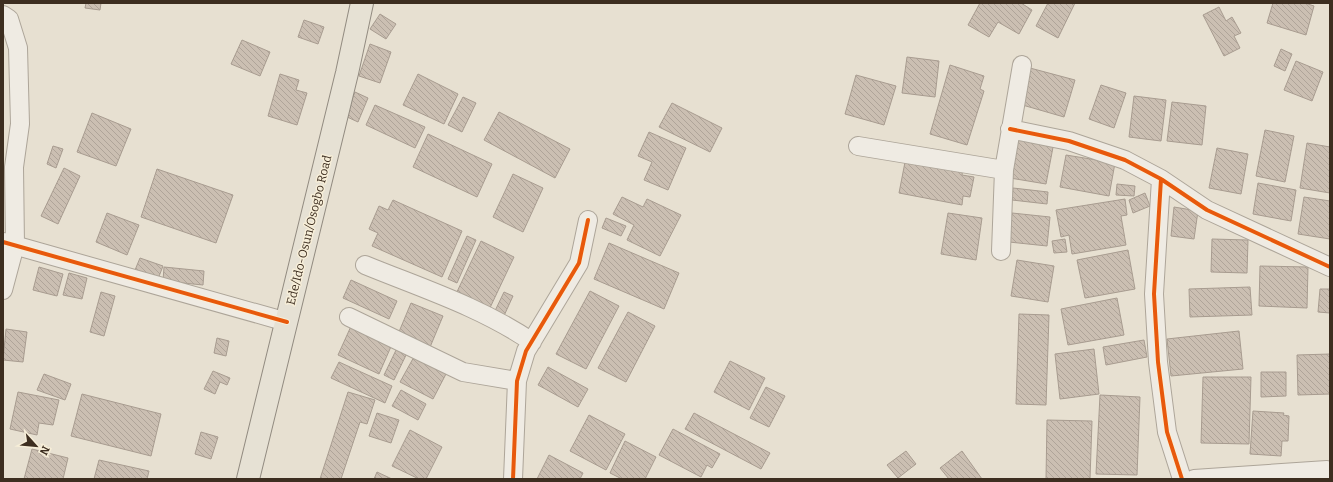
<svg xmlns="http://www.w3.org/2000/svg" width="1333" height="482" font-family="Bitter,serif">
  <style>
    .building { fill: url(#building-back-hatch); stroke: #a89c90 }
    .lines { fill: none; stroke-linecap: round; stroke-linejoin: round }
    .minor-casing { stroke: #ada599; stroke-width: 20 }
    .primary-casing { stroke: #928b80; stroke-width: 24 }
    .minor { stroke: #efebe3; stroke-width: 18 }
    .primary { stroke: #e6e1d4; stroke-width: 22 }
    .cycleway-casing { stroke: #f7eed8; stroke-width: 6 }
    .cycleway { stroke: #e8590c; stroke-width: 4 }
    .labels { text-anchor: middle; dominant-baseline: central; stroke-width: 3; stroke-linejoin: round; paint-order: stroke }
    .street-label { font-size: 12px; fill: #3d2e20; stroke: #f7eed8 }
  </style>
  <defs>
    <pattern id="building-back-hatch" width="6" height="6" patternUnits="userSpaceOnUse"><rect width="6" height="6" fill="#cbbfb2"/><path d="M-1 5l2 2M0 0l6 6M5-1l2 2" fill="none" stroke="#afa499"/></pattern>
  </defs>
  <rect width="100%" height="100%" fill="#e7e0d1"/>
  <!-- building -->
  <path class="building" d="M 86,3 L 101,3 L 100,10 L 85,8 Z
    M 980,3 L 1021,3 L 1032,10 L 1019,34 L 998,22 L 989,37 L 968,25 Z
    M 1048,3 L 1075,3 L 1058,38 L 1036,26 Z
    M 1273,3 L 1305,3 L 1314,6 L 1306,35 L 1267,23 Z
    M 1219,7 L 1226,21 L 1232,17 L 1241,33 L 1234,36 L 1240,48 L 1224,56 L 1203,15 Z
    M 380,14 L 396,24 L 386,39 L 370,29 Z
    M 304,20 L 324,27 L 318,44 L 298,37 Z
    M 242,40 L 270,52 L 260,76 L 231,64 Z
    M 370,44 L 391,52 L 380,83 L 359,76 Z
    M 1281,49 L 1292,54 L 1285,71 L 1274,66 Z
    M 907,57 L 939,61 L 935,97 L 902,93 Z
    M 1296,61 L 1323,72 L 1312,101 L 1284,90 Z
    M 950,65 L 984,76 L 980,89 L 984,91 L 967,145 L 930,134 Z
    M 1030,68 L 1075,80 L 1064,117 L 1019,104 Z
    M 280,74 L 299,80 L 296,90 L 307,93 L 297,125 L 268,116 Z
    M 418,74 L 458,94 L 444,124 L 403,105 Z
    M 856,75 L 896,86 L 884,125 L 845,114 Z
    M 1101,85 L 1126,93 L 1114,128 L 1089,119 Z
    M 355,92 L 368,98 L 358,122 L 345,116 Z
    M 1134,96 L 1166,100 L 1161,141 L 1129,137 Z
    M 463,97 L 476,103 L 462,132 L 448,125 Z
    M 1172,102 L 1206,106 L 1202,145 L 1167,141 Z
    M 672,103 L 722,128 L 710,152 L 659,127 Z
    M 375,105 L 425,127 L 415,148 L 366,125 Z
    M 499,112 L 570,149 L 555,178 L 484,140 Z
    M 92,113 L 131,129 L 116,166 L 77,152 Z
    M 1265,130 L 1294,136 L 1285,182 L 1256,176 Z
    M 649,132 L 686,148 L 668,190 L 644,180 L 652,162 L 638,156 Z
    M 428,134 L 492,164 L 477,197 L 413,167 Z
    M 1018,135 L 1054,142 L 1046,184 L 1010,178 Z
    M 1307,143 L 1330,147 L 1330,193 L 1300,188 Z
    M 53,146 L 63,149 L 56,168 L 47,164 Z
    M 1217,148 L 1248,154 L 1241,194 L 1209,188 Z
    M 1066,155 L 1115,163 L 1109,196 L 1060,187 Z
    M 906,157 L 963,167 L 962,175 L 974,177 L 970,197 L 963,196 L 962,205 L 899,193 Z
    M 64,168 L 80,176 L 58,224 L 41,216 Z
    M 157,169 L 233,195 L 216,243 L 141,217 Z
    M 513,174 L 543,188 L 523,232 L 493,217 Z
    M 1258,183 L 1296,190 L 1291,221 L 1253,214 Z
    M 1117,184 L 1135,186 L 1134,196 L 1116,195 Z
    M 1013,188 L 1048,192 L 1047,204 L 1012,200 Z
    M 1145,193 L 1150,206 L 1133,213 L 1129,200 Z
    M 622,197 L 643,207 L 647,199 L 681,215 L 660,256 L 627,240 L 634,225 L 613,214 Z
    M 1304,197 L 1330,201 L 1330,239 L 1298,234 Z
    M 1125,199 L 1127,215 L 1121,216 L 1126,245 L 1072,254 L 1069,235 L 1061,237 L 1056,210 Z
    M 393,200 L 462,231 L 442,277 L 372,246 L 378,233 L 369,229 L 379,206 L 388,210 Z
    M 1174,207 L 1198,211 L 1194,239 L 1171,236 Z
    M 107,213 L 139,225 L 127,255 L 96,242 Z
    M 948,213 L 982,218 L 976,260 L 941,254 Z
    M 1012,213 L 1050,217 L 1047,246 L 1009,242 Z
    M 606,218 L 626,226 L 621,236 L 602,228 Z
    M 467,236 L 476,240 L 457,283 L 448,279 Z
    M 1065,239 L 1067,252 L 1054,253 L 1052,241 Z
    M 1212,239 L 1248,240 L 1247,273 L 1211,272 Z
    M 481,241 L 514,257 L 488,312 L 455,296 Z
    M 609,243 L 679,273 L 664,309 L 594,279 Z
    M 1128,250 L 1135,289 L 1085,298 L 1077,260 Z
    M 140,258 L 163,266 L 158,279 L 135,270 Z
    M 1017,260 L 1054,266 L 1048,302 L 1011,296 Z
    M 1260,266 L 1308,267 L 1307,308 L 1259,306 Z
    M 39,267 L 63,274 L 57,296 L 33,290 Z
    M 164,267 L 204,271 L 203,285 L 163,281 Z
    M 69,273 L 87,278 L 82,299 L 63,295 Z
    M 351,280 L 397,301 L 389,319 L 343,298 Z
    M 1250,287 L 1252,315 L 1190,317 L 1189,289 Z
    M 1320,289 L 1330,289 L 1330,313 L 1318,312 Z
    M 590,291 L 619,306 L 586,369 L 556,354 Z
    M 101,292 L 115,296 L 104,336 L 90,332 Z
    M 504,292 L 513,296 L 503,318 L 494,313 Z
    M 1117,298 L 1124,335 L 1068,345 L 1061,309 Z
    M 411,303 L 443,316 L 428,352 L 396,339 Z
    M 628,312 L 655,326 L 626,382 L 598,368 Z
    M 1019,314 L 1049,315 L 1046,405 L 1016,404 Z
    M 352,324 L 393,342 L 379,374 L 338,355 Z
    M 6,329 L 27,332 L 23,362 L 3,360 Z
    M 1239,331 L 1243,369 L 1171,376 L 1167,339 Z
    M 217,338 L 229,341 L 226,356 L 214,353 Z
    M 1144,340 L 1147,357 L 1106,365 L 1103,347 Z
    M 398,346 L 408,351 L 394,380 L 384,375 Z
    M 1094,349 L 1099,394 L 1060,399 L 1055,354 Z
    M 1330,354 L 1330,394 L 1298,395 L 1297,355 Z
    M 415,355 L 447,372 L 433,399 L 400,382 Z
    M 730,361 L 765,378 L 749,410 L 714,392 Z
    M 339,362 L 392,386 L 385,403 L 331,378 Z
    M 548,367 L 588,389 L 578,407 L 538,385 Z
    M 213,371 L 230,378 L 227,385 L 220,382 L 215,394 L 204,389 Z
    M 1261,372 L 1286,372 L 1286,396 L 1261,397 Z
    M 44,374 L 71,384 L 65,400 L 37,390 Z
    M 1203,377 L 1251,377 L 1249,444 L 1201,443 Z
    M 766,387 L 785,396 L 769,427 L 750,418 Z
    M 401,390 L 426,404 L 418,420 L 392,406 Z
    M 18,392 L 59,400 L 53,425 L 39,423 L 37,435 L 10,429 Z
    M 348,392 L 375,400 L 367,424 L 360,422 L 341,479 L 320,479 Z
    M 82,394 L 161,414 L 151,456 L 71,436 Z
    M 1100,395 L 1140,397 L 1137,475 L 1096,474 Z
    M 1253,411 L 1284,413 L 1283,415 L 1289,416 L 1288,441 L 1282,441 L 1281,456 L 1250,454 Z
    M 377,413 L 399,420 L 391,443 L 369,436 Z
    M 694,413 L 770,453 L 761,469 L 685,429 Z
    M 589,415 L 625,434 L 606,470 L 570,451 Z
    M 1047,420 L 1092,421 L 1090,479 L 1046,479 Z
    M 673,429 L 720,454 L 712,468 L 707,465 L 701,477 L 659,455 Z
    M 410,430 L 442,447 L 426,479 L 419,479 L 392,466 Z
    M 201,432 L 218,437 L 211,459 L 195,454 Z
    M 625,441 L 656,457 L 645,479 L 622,479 L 610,473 Z
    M 32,449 L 68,458 L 63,479 L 24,479 Z
    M 906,451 L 916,464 L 898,478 L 887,465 Z
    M 962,451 L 982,479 L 949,479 L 940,468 Z
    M 549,455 L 583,473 L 580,479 L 537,479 Z
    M 99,460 L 149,471 L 147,479 L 94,479 Z
    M 377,472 L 392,479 L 374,479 Z"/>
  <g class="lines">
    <!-- minor casing -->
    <g class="minor-casing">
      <path id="minor" d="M 3,15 L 9,19 L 18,48 L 20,124 L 14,167 L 15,245 L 3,290
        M 1010,129 L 1069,141 L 1125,160 L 1161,179 L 1207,210 L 1330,267
        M 858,146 L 1004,170
        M 1161,179 L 1154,294 L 1158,362 L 1167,432 L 1182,479
        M 3,242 L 287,322
        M 1001,251 L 1004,170 L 1022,65
        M 365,265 C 421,288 481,307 532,342
        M 349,317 L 463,372 L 517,381
        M 513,479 L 517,381 L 526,351 L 579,263 L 588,220
        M 1194,479 L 1327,470 L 1330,472"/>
    </g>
    <!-- primary casing -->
    <g class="primary-casing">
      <path id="primary" d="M 248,479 L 347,73 L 362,3"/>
    </g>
    <!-- minor -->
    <use href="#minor" class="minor"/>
    <!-- primary -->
    <use href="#primary" class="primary"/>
    <!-- cycleway casing -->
    <g class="cycleway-casing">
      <path id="cycleway" d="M 1010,129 L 1069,141 L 1125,160 L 1161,179 L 1207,210 L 1330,267
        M 1161,179 L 1154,294 L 1158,362 L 1167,432 L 1182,479
        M 3,242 L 287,322
        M 513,479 L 517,381 L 526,351 L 579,263 L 588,220"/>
    </g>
    <!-- cycleway -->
    <use href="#cycleway" class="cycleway"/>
  </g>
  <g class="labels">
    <!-- street labels -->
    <g class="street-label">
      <text transform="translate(309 230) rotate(-76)">Ede/Ido-Osun/Osogbo Road</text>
    </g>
  </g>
  <!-- border -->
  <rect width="1333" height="482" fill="none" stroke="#3d2e20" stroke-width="8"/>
  <!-- north arrow -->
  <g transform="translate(36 446) rotate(117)" stroke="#f7eed8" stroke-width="3" paint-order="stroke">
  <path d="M0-3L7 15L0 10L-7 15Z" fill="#3d2e20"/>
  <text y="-6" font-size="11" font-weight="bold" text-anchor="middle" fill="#3d2e20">N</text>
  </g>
</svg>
